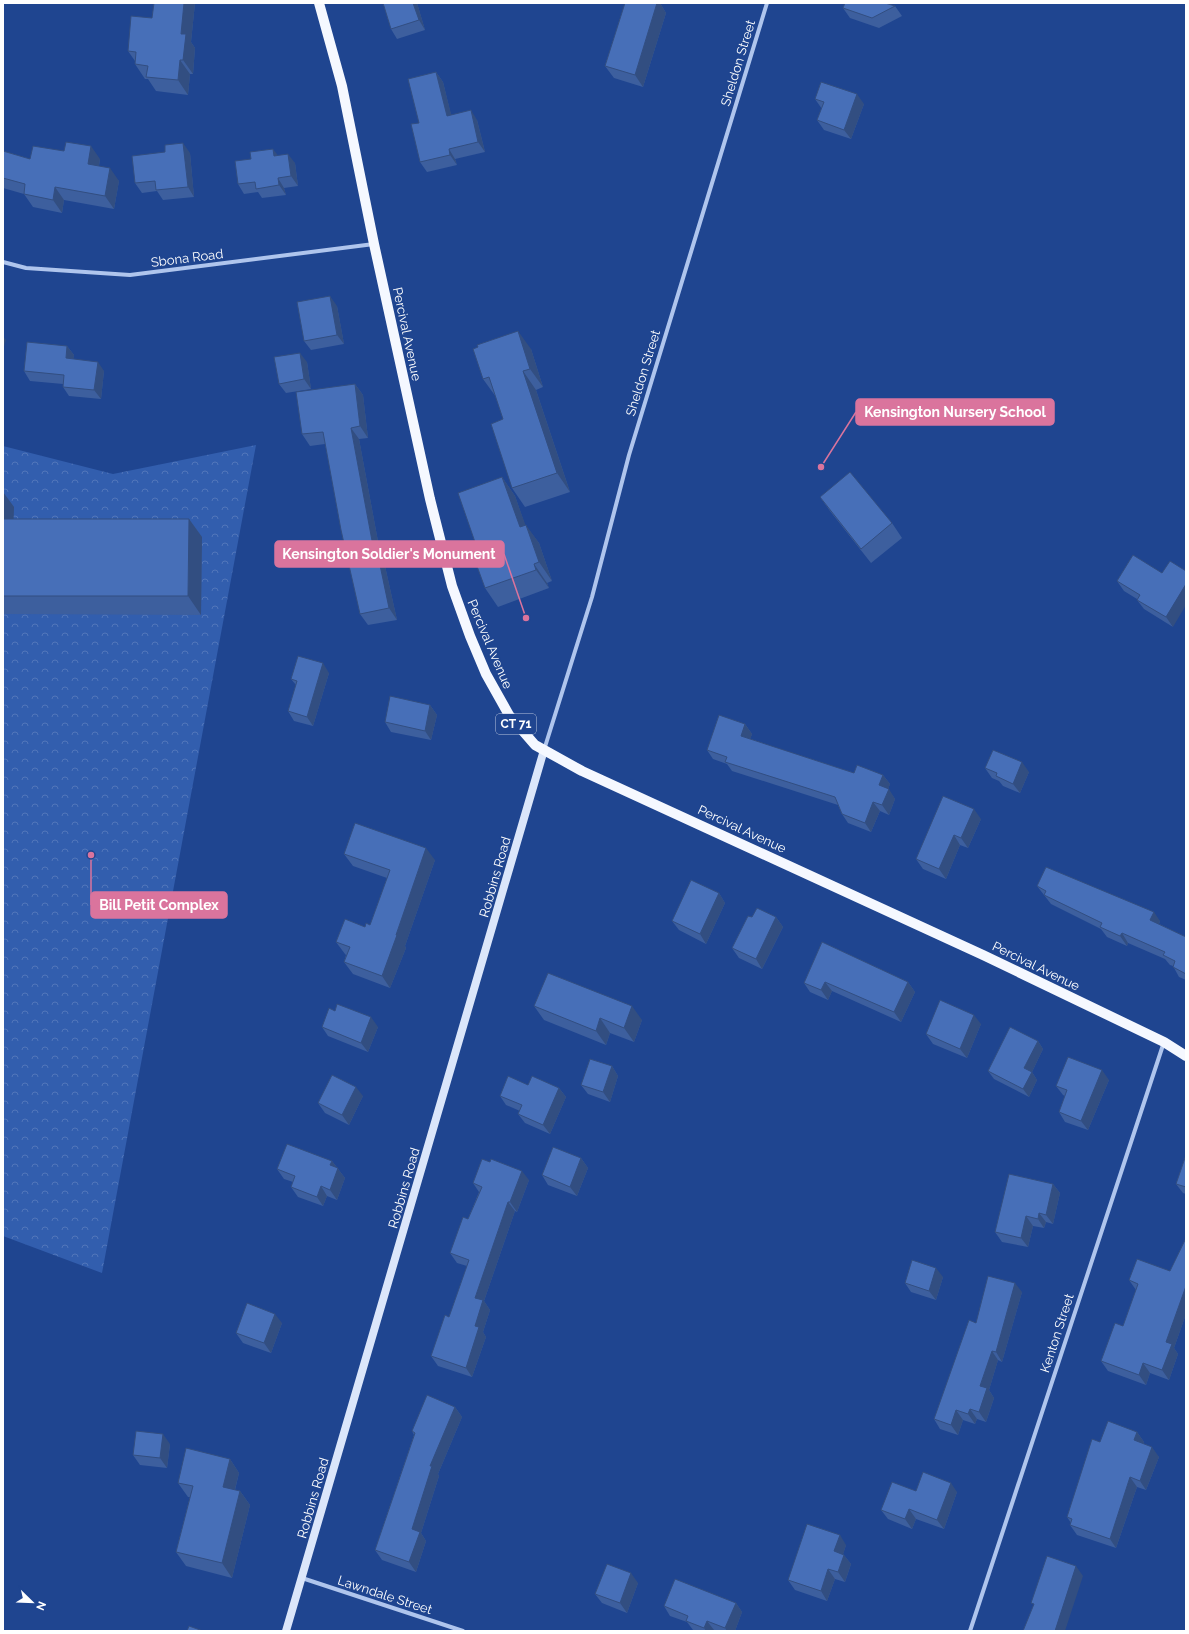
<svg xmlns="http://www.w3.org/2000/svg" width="1189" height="1634" font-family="Raleway,sans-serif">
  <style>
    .park { fill: url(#park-crowns) }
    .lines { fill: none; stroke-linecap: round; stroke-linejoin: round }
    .street { stroke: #afc5ed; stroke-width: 4 }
    .secondary { stroke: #dbe6fa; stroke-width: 8 }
    .primary { stroke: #f5f8ff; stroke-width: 10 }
    .wall { fill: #3d5f9e }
    .shaded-wall { fill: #324e81 }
    .building { fill: #476fb8; stroke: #324e81 }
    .labels { text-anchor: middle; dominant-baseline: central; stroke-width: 3; stroke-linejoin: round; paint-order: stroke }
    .shield { fill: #1f4590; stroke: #bcc7de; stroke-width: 1 }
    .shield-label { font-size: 12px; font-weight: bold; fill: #fff }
    .street-label { font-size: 13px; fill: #fff; stroke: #1f4590 }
    .leader { fill: none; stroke: #da749d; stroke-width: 1.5 }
    .callout-dot { fill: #da749d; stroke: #1f4590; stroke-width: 1.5 }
    .callout { fill: #da749d; stroke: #da749d; stroke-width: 1.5 }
    .callout-label { font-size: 14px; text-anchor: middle; font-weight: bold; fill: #fff }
  </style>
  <defs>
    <pattern id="park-crowns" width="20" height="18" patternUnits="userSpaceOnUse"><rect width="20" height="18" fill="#325eae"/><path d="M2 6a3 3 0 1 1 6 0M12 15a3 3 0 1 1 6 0" fill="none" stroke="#5176ba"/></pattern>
  </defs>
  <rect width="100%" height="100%" fill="#1f4590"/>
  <!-- park -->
  <path class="park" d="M 256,445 L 102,1273 L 3,1236 L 3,446 L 113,474 Z"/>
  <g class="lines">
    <!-- street -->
    <path class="street" d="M 3,262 L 26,268 L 130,275 L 374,244
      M 544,750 L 592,597 L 629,455 L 767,3
      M 302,1578 L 463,1631
      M 970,1631 L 1164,1042"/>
    <!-- secondary -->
    <path class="secondary" d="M 286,1631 L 544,750"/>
    <!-- primary -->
    <path class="primary" d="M 319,3 L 342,86 L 374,244 L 430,499 L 452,586 L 470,636 L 486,674 L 509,715 L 535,745 L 582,771 L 983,955 L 1164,1042 L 1186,1056"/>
  </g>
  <!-- wall -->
  <path class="wall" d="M 154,3 L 195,3 L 191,42 L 195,48 L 193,74 L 190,74 L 188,95 L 156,91 L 148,79 L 145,79 L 135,64 L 135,61 L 128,51 L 152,18 Z
    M 417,3 L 425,30 L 397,39 L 391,29 Z
    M 625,3 L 660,3 L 666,13 L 643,87 L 614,78 L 605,66 Z
    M 845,3 L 888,3 L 887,4 L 895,6 L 902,16 L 879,28 L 850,18 L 843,8 Z
    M 436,72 L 443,82 L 451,115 L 477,120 L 485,152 L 455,159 L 457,165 L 427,172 L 420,162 L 419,123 Z
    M 815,99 L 864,104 L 851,139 L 824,130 L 817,120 L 822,109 Z
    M 3,151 L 30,159 L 100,159 L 99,166 L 119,181 L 114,209 L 64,200 L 62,213 L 33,207 L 24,194 L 3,188 Z
    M 190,153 L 194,197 L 163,200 L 157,191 L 142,193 L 135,183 Z
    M 278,155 L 295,163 L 298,186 L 284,188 L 286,195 L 262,198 L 258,192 L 244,194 L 238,184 Z
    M 337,306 L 344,344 L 311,350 L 304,341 Z
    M 67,346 L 74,355 L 73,359 L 104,371 L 101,399 L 69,396 L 63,387 L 63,384 L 30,381 L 24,371 Z
    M 531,349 L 543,387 L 536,390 L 570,492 L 525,507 L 512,488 L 503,419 L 496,397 L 483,379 Z
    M 307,362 L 311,389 L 286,393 L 279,384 Z
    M 355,384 L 363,395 L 368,438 L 359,439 L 380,552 L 383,557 L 397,620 L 368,625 L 360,614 L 325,444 L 310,446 L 302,434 Z
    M 502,477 L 515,496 L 525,525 L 539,543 L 552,581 L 547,583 L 549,588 L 498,607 L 485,588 L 476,545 Z
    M 3,492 L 14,507 L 13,519 L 189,519 L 202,537 L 201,615 L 3,614 Z
    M 820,497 L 892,523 L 902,538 L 871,563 L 830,511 Z
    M 1133,555 L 1173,627 L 1144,609 L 1137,600 L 1137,599 L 1124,591 L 1117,581 Z
    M 329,673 L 313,726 L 294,721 L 288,711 L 296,685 L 291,679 Z
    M 430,705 L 437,715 L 431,740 L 391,732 L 385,722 Z
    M 745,724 L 752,734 L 750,739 L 854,773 L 883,775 L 890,784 L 888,789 L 895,799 L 889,815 L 880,811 L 871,832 L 848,823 L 842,814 L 838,805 L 732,771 L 727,764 L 713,759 L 707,750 Z
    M 985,768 L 1029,772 L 1020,793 L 1003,786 L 999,781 L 992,778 Z
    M 981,819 L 968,848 L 960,845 L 946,879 L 923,869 L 916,859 Z
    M 344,854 L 435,860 L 405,946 L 406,948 L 390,988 L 353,974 L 344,962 L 346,955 L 345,954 L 336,942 L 365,927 L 370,925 L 387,878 L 353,866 Z
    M 1037,886 L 1160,921 L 1159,924 L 1186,937 L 1186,980 L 1179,977 L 1173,966 L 1170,965 L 1165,959 L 1128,943 L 1127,946 L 1107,937 L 1101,929 L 1051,904 Z
    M 719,893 L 725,903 L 706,944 L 679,930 L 672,921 Z
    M 752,917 L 776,917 L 783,927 L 762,969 L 739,958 L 732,948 Z
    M 822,942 L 908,982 L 915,992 L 901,1022 L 832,991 L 828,1000 L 810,992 L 804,983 Z
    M 534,1006 L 642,1020 L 634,1042 L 610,1033 L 606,1045 L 544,1020 Z
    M 981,1024 L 967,1058 L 933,1044 L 926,1034 Z
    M 322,1027 L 378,1027 L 368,1052 L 328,1036 Z
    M 1038,1041 L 1043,1049 L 1032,1072 L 1037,1080 L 1029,1097 L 994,1079 L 988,1071 Z
    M 612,1066 L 618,1076 L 610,1102 L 588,1094 L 581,1085 Z
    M 1109,1080 L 1088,1130 L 1065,1122 L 1059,1112 L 1065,1096 L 1063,1095 L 1056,1086 Z
    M 528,1085 L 559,1088 L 566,1097 L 550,1134 L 525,1123 L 518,1114 L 520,1111 L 506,1105 L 500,1096 Z
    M 363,1096 L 349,1125 L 325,1113 L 318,1103 Z
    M 1186,1155 L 1186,1194 L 1183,1193 L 1176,1184 Z
    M 581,1158 L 588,1168 L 577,1196 L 548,1185 L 542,1175 Z
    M 332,1161 L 345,1178 L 337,1200 L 327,1196 L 323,1206 L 298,1197 L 291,1187 L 293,1182 L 284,1179 L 277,1169 Z
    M 529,1180 L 517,1212 L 515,1211 L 484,1301 L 490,1310 L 483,1332 L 486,1337 L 472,1377 L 438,1366 L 431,1356 L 449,1317 L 467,1266 L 457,1263 L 450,1253 L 468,1219 L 479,1192 L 473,1183 Z
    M 1053,1184 L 1060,1193 L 1053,1224 L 1046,1222 L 1044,1228 L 1033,1226 L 1028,1247 L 1002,1242 L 995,1232 Z
    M 1186,1238 L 1186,1314 L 1174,1348 L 1178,1354 L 1169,1380 L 1150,1373 L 1146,1385 L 1108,1371 L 1101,1361 L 1123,1326 L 1136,1290 L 1129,1280 L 1170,1271 Z
    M 943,1277 L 936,1300 L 911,1292 L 905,1283 Z
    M 1022,1292 L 1002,1362 L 998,1360 L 989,1390 L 994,1398 L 986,1422 L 977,1419 L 975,1424 L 963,1420 L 958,1435 L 940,1429 L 934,1419 L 976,1323 Z
    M 282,1323 L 271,1353 L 243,1343 L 236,1333 Z
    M 455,1407 L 462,1417 L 438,1474 L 439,1476 L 421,1533 L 426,1541 L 416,1572 L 382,1560 L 375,1550 L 414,1435 L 412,1431 Z
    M 1137,1432 L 1144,1442 L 1143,1444 L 1159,1457 L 1146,1490 L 1137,1487 L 1116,1548 L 1077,1535 L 1070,1525 L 1071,1523 L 1067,1517 L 1100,1442 Z
    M 170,1444 L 167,1468 L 140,1465 L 133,1455 Z
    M 230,1459 L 239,1473 L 235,1490 L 240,1491 L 250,1505 L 232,1578 L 186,1566 L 176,1552 L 190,1497 L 188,1497 L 178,1483 Z
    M 916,1491 L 957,1492 L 944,1529 L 916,1519 L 912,1529 L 888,1519 L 881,1510 Z
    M 846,1545 L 843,1554 L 851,1564 L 845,1582 L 835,1579 L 827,1601 L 795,1590 L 788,1580 Z
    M 638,1583 L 627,1613 L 602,1603 L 595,1594 Z
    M 736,1603 L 742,1612 L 735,1631 L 714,1630 L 714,1631 L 694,1631 L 693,1630 L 687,1622 L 670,1616 L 664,1606 Z"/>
  <!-- shaded-wall -->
  <path class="shaded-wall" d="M 184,3 L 195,3 L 191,42 L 195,48 L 193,74 L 183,60 L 181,34 Z
    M 413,3 L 417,3 L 425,30 L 419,20 Z
    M 657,3 L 660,3 L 666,13 L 643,87 L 635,75 Z
    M 180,60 L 190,74 L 188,95 L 178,80 Z
    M 436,72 L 443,82 L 454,126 L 447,116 Z
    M 857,94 L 864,104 L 851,139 L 844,130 Z
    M 471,110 L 477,120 L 485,152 L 478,142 Z
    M 183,143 L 190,153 L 194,197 L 188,187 Z
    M 91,146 L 100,159 L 97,177 L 88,164 Z
    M 273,149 L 280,158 L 274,156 Z
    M 449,149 L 455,159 L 457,165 L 450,155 Z
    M 288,154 L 295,163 L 298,186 L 291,176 Z
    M 110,168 L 119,181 L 114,209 L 105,196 Z
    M 278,178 L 284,188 L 286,195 L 279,185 Z
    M 55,187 L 64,200 L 62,213 L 53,200 Z
    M 330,296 L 337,306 L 344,344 L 337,335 Z
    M 518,331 L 531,349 L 543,387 L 530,369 Z
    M 3,336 L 6,340 L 3,350 Z
    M 67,346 L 74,355 L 72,368 L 66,358 Z
    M 300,353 L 307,362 L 311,389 L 304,379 Z
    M 98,362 L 104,371 L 101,399 L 94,390 Z
    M 523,371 L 536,390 L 570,492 L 557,473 Z
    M 355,384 L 363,395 L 368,438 L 360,426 Z
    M 351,428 L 359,439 L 380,552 L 383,557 L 397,620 L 389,608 L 373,546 Z
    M 502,477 L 515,496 L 533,546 L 520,527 Z
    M 3,492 L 14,507 L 13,537 L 3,522 Z
    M 189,519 L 202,537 L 201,615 L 188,596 Z
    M 526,525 L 539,543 L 552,581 L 539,562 Z
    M 534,564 L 547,583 L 549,588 L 536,570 Z
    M 1186,584 L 1186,605 L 1173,627 L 1166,617 Z
    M 323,663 L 329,673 L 313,726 L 307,717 Z
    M 430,705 L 437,715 L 431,740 L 425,731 Z
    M 745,724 L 752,734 L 748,746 L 741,736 Z
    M 1022,762 L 1029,772 L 1020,793 L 1013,784 Z
    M 883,775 L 890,784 L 886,795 L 879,785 Z
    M 889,789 L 895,799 L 889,815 L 882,805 Z
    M 873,802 L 880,811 L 871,832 L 865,823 Z
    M 974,809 L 981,819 L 968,848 L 961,838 Z
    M 954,835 L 960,845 L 946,879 L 939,869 Z
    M 426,848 L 435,860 L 405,946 L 406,948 L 390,988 L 382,976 Z
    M 719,893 L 725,903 L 706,944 L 700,934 Z
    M 1154,912 L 1160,921 L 1157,930 L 1150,920 Z
    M 776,917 L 783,927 L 762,969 L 756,959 Z
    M 1122,933 L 1128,943 L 1127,946 L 1120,936 Z
    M 825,982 L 832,991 L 828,1000 L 821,990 Z
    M 908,982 L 915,992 L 901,1022 L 894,1012 Z
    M 632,1006 L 642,1020 L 634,1042 L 624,1028 Z
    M 974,1015 L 981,1024 L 967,1058 L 960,1049 Z
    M 371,1017 L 378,1027 L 368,1052 L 361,1043 Z
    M 600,1018 L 610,1033 L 606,1045 L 596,1031 Z
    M 1038,1041 L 1043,1049 L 1032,1072 L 1037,1080 L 1029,1097 L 1023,1089 L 1024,1068 Z
    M 612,1066 L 618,1076 L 610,1102 L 603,1092 Z
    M 1102,1070 L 1109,1080 L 1088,1130 L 1081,1121 Z
    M 356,1087 L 363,1096 L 349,1125 L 342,1115 Z
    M 559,1088 L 566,1097 L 550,1134 L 543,1125 Z
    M 581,1158 L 588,1168 L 577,1196 L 570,1187 Z
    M 332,1161 L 345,1178 L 337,1200 L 330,1190 L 330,1165 Z
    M 522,1171 L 529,1180 L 517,1212 L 510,1202 Z
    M 1053,1184 L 1060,1193 L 1053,1224 L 1046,1215 Z
    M 321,1186 L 327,1196 L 323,1206 L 317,1197 Z
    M 508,1202 L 515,1211 L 484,1301 L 490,1310 L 483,1332 L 486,1337 L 472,1377 L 466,1368 L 475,1326 L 475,1298 Z
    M 1039,1213 L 1046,1222 L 1044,1228 L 1038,1219 Z
    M 1026,1216 L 1033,1226 L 1028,1247 L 1021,1238 Z
    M 936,1268 L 943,1277 L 936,1300 L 929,1291 Z
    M 1015,1283 L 1022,1292 L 1002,1362 L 996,1352 Z
    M 1186,1286 L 1186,1314 L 1174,1348 L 1178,1354 L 1169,1380 L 1162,1370 L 1166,1342 Z
    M 275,1314 L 282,1323 L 271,1353 L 264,1343 Z
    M 992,1351 L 998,1360 L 989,1390 L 994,1398 L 986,1422 L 979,1412 L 980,1386 Z
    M 1143,1363 L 1150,1373 L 1146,1385 L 1139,1375 Z
    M 455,1407 L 462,1417 L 438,1474 L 439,1476 L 421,1533 L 426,1541 L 416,1572 L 409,1562 L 412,1529 L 430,1466 Z
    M 970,1409 L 977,1419 L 975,1424 L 968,1414 Z
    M 956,1410 L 963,1420 L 958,1435 L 951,1425 Z
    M 1137,1432 L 1144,1442 L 1141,1450 L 1134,1440 Z
    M 163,1434 L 170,1444 L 167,1468 L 160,1458 Z
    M 1152,1447 L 1159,1457 L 1146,1490 L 1140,1481 Z
    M 230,1459 L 239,1473 L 232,1501 L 223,1487 Z
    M 1130,1477 L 1137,1487 L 1116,1548 L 1110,1539 Z
    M 951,1483 L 957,1492 L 944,1529 L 937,1520 Z
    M 240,1491 L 250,1505 L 232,1578 L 222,1563 Z
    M 909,1509 L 916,1519 L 912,1529 L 905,1519 Z
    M 840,1535 L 846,1545 L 841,1561 L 834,1551 Z
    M 844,1555 L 851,1564 L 845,1582 L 838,1572 Z
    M 1076,1566 L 1083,1576 L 1065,1631 L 1055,1631 Z
    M 828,1569 L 835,1579 L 827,1601 L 821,1591 Z
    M 631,1573 L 638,1583 L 627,1613 L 620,1603 Z
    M 736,1603 L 742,1612 L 735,1631 L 727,1631 L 725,1628 Z
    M 707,1621 L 714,1630 L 714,1631 L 706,1631 L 704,1628 Z"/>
  <!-- building -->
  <path class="building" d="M 154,3 L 184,3 L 181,34 L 186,34 L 183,60 L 180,60 L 178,80 L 146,77 L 148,66 L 135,64 L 136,52 L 128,51 L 131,16 L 152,18 Z
    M 383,3 L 413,3 L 419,20 L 391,29 Z
    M 625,3 L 657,3 L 635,75 L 605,66 Z
    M 845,3 L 885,3 L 895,6 L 872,18 L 843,8 Z
    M 436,72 L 447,116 L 471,110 L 478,142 L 449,149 L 450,155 L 420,162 L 411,124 L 419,123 L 408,79 Z
    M 821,82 L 857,94 L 844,130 L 817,120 L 824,102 L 815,99 Z
    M 66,142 L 91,146 L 88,164 L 110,168 L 105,196 L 55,187 L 53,200 L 24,194 L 25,184 L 3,178 L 3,151 L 30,159 L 33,146 L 64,151 Z
    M 183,143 L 188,187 L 156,190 L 155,181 L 135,183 L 132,156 L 165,152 L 165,145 Z
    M 273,149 L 274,156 L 288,154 L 291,176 L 278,178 L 279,185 L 256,189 L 255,182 L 238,184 L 235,161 L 251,159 L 250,152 Z
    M 330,296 L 337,335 L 304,341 L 297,302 Z
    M 518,331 L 530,369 L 523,371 L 557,473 L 512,488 L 491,424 L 503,419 L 489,377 L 483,379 L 473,349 L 478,347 L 477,345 Z
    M 27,342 L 67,346 L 66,358 L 98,362 L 94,390 L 63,387 L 64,375 L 24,371 Z
    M 300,353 L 304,379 L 279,384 L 274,357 Z
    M 355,384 L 360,426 L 351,428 L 373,546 L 376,546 L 389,608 L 360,614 L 341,530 L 323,432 L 302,434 L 296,392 Z
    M 850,472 L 892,523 L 861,549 L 820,497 Z
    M 502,477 L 520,527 L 526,525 L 539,562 L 534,564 L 536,570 L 485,588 L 470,547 L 476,545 L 458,493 Z
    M 3,519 L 189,519 L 188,596 L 3,596 Z
    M 1133,555 L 1162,573 L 1170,561 L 1186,571 L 1186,584 L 1166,617 L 1137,600 L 1140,595 L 1117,581 Z
    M 298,656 L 323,663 L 307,717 L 288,711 L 297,681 L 291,679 Z
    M 390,696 L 430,705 L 425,731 L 385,722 Z
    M 719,715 L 745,724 L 741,736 L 854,773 L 857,765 L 883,775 L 879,785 L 889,789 L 882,805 L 873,802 L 865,823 L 842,814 L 835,797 L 725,762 L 727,757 L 707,750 Z
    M 993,750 L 1022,762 L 1013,784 L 996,776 L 997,773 L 985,768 Z
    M 943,796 L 974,809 L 961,838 L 954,835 L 939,869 L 916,859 Z
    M 355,823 L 426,848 L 396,935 L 397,935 L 382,976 L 344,962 L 350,947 L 336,942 L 345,919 L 365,927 L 366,923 L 370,925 L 390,870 L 344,854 Z
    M 1046,867 L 1154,912 L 1150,920 L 1186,937 L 1186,974 L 1173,967 L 1175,961 L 1163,955 L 1165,952 L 1122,933 L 1120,936 L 1100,927 L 1102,923 L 1044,895 L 1046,891 L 1037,886 Z
    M 691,880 L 719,893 L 700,934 L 672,921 Z
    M 757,908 L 776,917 L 756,959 L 732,948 L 748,916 L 752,917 Z
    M 822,942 L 908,982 L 894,1012 L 825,982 L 821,990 L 804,983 Z
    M 548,973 L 632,1006 L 624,1028 L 600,1018 L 596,1031 L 534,1006 Z
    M 940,1000 L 974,1015 L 960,1049 L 926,1034 Z
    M 337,1004 L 371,1017 L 361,1043 L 322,1027 L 329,1008 L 335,1011 Z
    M 1010,1027 L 1038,1041 L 1024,1068 L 1032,1072 L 1023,1089 L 988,1071 Z
    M 1068,1057 L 1102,1070 L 1081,1121 L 1059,1112 L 1067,1090 L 1056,1086 Z
    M 590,1059 L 612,1066 L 603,1092 L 581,1085 Z
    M 332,1075 L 356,1087 L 342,1115 L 318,1103 Z
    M 508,1076 L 528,1085 L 532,1076 L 559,1088 L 543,1125 L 518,1114 L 522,1105 L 500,1096 Z
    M 287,1144 L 332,1161 L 330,1165 L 338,1168 L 330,1190 L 321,1186 L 317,1197 L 291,1187 L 295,1176 L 277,1169 Z
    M 553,1147 L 581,1158 L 570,1187 L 542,1175 Z
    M 1186,1155 L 1186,1187 L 1176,1184 Z
    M 482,1159 L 490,1162 L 491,1159 L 522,1171 L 510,1202 L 508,1202 L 475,1298 L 483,1300 L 475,1326 L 479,1327 L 466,1368 L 431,1356 L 445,1315 L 449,1317 L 469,1260 L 450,1253 L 463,1217 L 468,1219 L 482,1187 L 473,1183 Z
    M 1009,1174 L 1053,1184 L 1046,1215 L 1039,1213 L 1038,1219 L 1026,1216 L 1021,1238 L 995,1232 Z
    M 1186,1238 L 1186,1286 L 1166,1342 L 1172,1344 L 1162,1370 L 1143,1363 L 1139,1375 L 1101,1361 L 1115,1323 L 1123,1326 L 1138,1284 L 1129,1280 L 1137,1259 L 1170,1271 Z
    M 912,1260 L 936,1268 L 929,1291 L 905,1283 Z
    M 988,1276 L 1015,1283 L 996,1352 L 992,1351 L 980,1386 L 987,1388 L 979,1412 L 970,1409 L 968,1414 L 956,1410 L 951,1425 L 934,1419 L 969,1320 L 976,1323 Z
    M 247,1303 L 275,1314 L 264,1343 L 236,1333 Z
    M 427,1395 L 455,1407 L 430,1466 L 432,1466 L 412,1529 L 420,1532 L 409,1562 L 375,1550 L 415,1433 L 412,1431 Z
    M 1108,1421 L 1137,1432 L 1134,1440 L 1152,1447 L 1140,1481 L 1130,1477 L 1110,1539 L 1070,1525 L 1072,1519 L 1067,1517 L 1092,1439 L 1100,1442 Z
    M 136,1431 L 163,1434 L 160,1458 L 133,1455 Z
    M 186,1448 L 230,1459 L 223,1487 L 240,1491 L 222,1563 L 176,1552 L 193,1486 L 178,1483 Z
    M 923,1472 L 951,1483 L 937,1520 L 909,1509 L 905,1519 L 881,1510 L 892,1482 L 916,1491 Z
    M 807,1524 L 840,1535 L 834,1551 L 844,1555 L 838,1572 L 828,1569 L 821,1591 L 788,1580 Z
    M 1047,1556 L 1076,1566 L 1055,1631 L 1023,1631 L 1034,1604 L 1031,1603 Z
    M 607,1564 L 631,1573 L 620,1603 L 595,1594 Z
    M 675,1579 L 736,1603 L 725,1628 L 707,1621 L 704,1628 L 686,1621 L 688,1616 L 664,1606 Z
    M 189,1626 L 203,1631 L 187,1631 Z"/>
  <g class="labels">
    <!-- shield labels -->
    <rect class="shield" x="496" y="714" width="40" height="20" rx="3"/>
    <g class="shield-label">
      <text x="516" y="724">CT 71</text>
    </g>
    <!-- street labels -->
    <g class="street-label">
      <text transform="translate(738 63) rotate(-73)">Sheldon Street</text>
      <text transform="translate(187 258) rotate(-7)">Sbona Road</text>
      <text transform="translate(407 334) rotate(78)">Percival Avenue</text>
      <text transform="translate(643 373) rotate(-73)">Sheldon Street</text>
      <text transform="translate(490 644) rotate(67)">Percival Avenue</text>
      <text transform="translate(742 829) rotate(25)">Percival Avenue</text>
      <text transform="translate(495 877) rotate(-74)">Robbins Road</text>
      <text transform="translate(1036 966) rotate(26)">Percival Avenue</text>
      <text transform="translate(404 1188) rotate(-74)">Robbins Road</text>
      <text transform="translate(1057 1333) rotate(-72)">Kenton Street</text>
      <text transform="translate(313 1498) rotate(-74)">Robbins Road</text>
      <text transform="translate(385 1595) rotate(18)">Lawndale Street</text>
    </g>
  </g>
  <!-- callouts -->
  <path class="leader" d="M821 467L856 412M526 618L504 554M91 855L91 905"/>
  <g class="callout-dot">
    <circle cx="821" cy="467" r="4"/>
    <circle cx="526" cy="618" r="4"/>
    <circle cx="91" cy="855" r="4"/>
  </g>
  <g class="callout">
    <rect x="856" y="399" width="198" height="26" rx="4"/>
    <rect x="275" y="541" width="229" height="26" rx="4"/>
    <rect x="91" y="892" width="136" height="26" rx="4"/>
  </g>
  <g class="callout-label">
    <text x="955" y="417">Kensington Nursery School</text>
    <text x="389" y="559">Kensington Soldier's Monument</text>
    <text x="159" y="910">Bill Petit Complex</text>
  </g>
  <!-- border -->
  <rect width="1189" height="1634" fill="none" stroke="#ffffff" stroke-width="8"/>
  <!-- north arrow -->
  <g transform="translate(32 1602) rotate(113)" stroke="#1f4590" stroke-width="3" paint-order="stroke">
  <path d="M0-3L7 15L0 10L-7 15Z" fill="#ffffff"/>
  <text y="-6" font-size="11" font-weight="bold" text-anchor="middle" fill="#ffffff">N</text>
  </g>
</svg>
